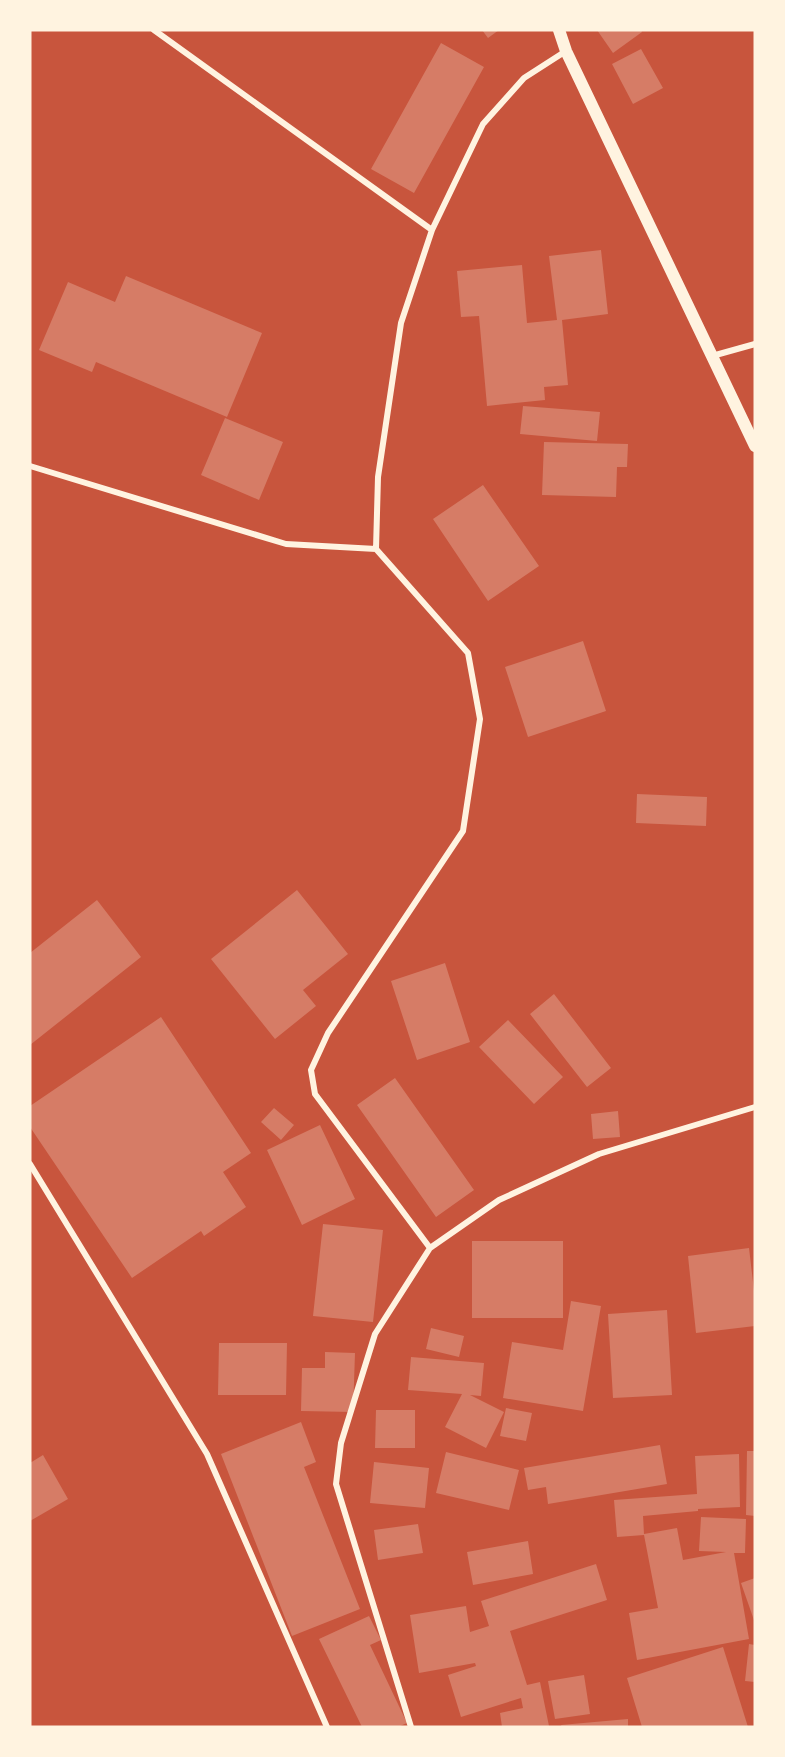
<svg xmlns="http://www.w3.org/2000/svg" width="785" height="1757" font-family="'PT Sans Narrow',sans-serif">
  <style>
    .building { fill: #d67c66 }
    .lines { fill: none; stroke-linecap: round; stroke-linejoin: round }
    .minor { stroke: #fff3e0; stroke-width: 6 }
    .secondary { stroke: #fff3e0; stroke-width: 12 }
  </style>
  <rect width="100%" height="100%" fill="#c8553d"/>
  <!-- building -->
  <path class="building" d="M 482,30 L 499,30 L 488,38 Z
    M 597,30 L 641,30 L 642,32 L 613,53 Z
    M 441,43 L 484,67 L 414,193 L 371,169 Z
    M 641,49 L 663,88 L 633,104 L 612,64 Z
    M 601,250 L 608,314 L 562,320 L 568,385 L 544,387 L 545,400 L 487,406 L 479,316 L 461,317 L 457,271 L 522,265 L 527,323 L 557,320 L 549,256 Z
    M 126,276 L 262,333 L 227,417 L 96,362 L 92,372 L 39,350 L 68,282 L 115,302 Z
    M 523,406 L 600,412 L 597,441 L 520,434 Z
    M 225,418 L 283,442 L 259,500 L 201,475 Z
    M 544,442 L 628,444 L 627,467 L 617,467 L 616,497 L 542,495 Z
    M 483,485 L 539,566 L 488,601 L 433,519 Z
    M 583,641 L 606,711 L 528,737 L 505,667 Z
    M 637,794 L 707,797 L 706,826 L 636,823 Z
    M 297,890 L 348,954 L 303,990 L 316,1006 L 275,1039 L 211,959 Z
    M 97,900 L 141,957 L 30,1045 L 30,953 Z
    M 445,963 L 470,1042 L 417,1060 L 391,981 Z
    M 554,994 L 611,1068 L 587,1087 L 530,1014 Z
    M 161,1017 L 251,1153 L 223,1172 L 246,1207 L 204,1236 L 201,1231 L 132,1278 L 30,1127 L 30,1106 Z
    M 508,1020 L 563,1077 L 534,1104 L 479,1047 Z
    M 395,1078 L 474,1190 L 436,1217 L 357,1105 Z
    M 274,1108 L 294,1125 L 281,1140 L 261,1122 Z
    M 618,1111 L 620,1137 L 593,1139 L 591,1114 Z
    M 320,1125 L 355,1199 L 302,1225 L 267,1150 Z
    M 323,1224 L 383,1230 L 373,1322 L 313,1316 Z
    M 472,1241 L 563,1241 L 563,1318 L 472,1318 Z
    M 749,1248 L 755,1299 L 755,1326 L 696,1333 L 688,1256 Z
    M 571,1301 L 601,1306 L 583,1411 L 503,1398 L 512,1342 L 563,1350 Z
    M 667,1310 L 672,1395 L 613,1398 L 608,1314 Z
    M 431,1328 L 464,1336 L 459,1357 L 426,1349 Z
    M 219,1343 L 287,1343 L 286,1395 L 218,1395 Z
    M 325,1352 L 355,1353 L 353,1412 L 301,1411 L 302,1368 L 325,1368 Z
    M 411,1357 L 484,1363 L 481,1396 L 470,1395 L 504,1412 L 486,1448 L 445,1427 L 462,1394 L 408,1390 Z
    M 506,1408 L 532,1413 L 526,1441 L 500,1436 Z
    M 376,1410 L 415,1410 L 415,1448 L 375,1448 Z
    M 301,1422 L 316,1462 L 304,1467 L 360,1609 L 292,1636 L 221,1454 Z
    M 660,1445 L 667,1484 L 548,1504 L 546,1487 L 528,1490 L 524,1468 Z
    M 747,1451 L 755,1451 L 755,1516 L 746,1515 Z
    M 446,1452 L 519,1470 L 509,1510 L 436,1493 Z
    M 739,1454 L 740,1507 L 698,1509 L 698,1511 L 643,1516 L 644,1534 L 677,1528 L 683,1560 L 726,1552 L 699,1551 L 701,1517 L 746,1519 L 745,1553 L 734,1553 L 749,1639 L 637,1660 L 629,1613 L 658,1608 L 644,1535 L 617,1537 L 614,1500 L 697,1494 L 695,1456 Z
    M 43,1455 L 68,1499 L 30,1521 L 30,1463 Z
    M 374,1462 L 429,1468 L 425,1508 L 370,1503 Z
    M 418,1524 L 423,1553 L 378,1560 L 374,1530 Z
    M 528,1541 L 533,1574 L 473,1585 L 467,1552 Z
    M 596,1564 L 607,1600 L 510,1631 L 527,1685 L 540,1682 L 549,1726 L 502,1727 L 500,1713 L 523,1708 L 521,1698 L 461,1717 L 448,1675 L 476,1666 L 475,1663 L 419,1673 L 410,1615 L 466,1606 L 470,1632 L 489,1626 L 481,1601 Z
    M 755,1578 L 755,1623 L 741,1583 Z
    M 369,1616 L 381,1640 L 370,1645 L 407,1723 L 398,1727 L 362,1727 L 319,1639 Z
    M 749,1644 L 755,1645 L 755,1682 L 745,1681 Z
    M 723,1647 L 748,1727 L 642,1727 L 627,1678 Z
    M 584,1675 L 590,1714 L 555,1719 L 548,1681 Z
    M 628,1719 L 628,1727 L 562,1727 L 561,1725 Z"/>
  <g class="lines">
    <!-- minor -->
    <path class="minor" d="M 154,30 L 432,230
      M 712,356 L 755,344
      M 30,466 L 286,544 L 376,549
      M 30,1164 L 207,1454 L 327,1727
      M 430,1248 L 315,1094 L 311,1070 L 328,1033 L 463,831 L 480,719 L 468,653 L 376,549 L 378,477 L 401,323 L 432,230 L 483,124 L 524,78 L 566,51
      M 411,1727 L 336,1484 L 341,1443 L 375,1334 L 430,1248 L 499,1200 L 599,1154 L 755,1107"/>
    <!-- secondary -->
    <path class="secondary" d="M 559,30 L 566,51 L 755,446"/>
  </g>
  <!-- border -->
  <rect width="785" height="1757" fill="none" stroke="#fff3e0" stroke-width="63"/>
</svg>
